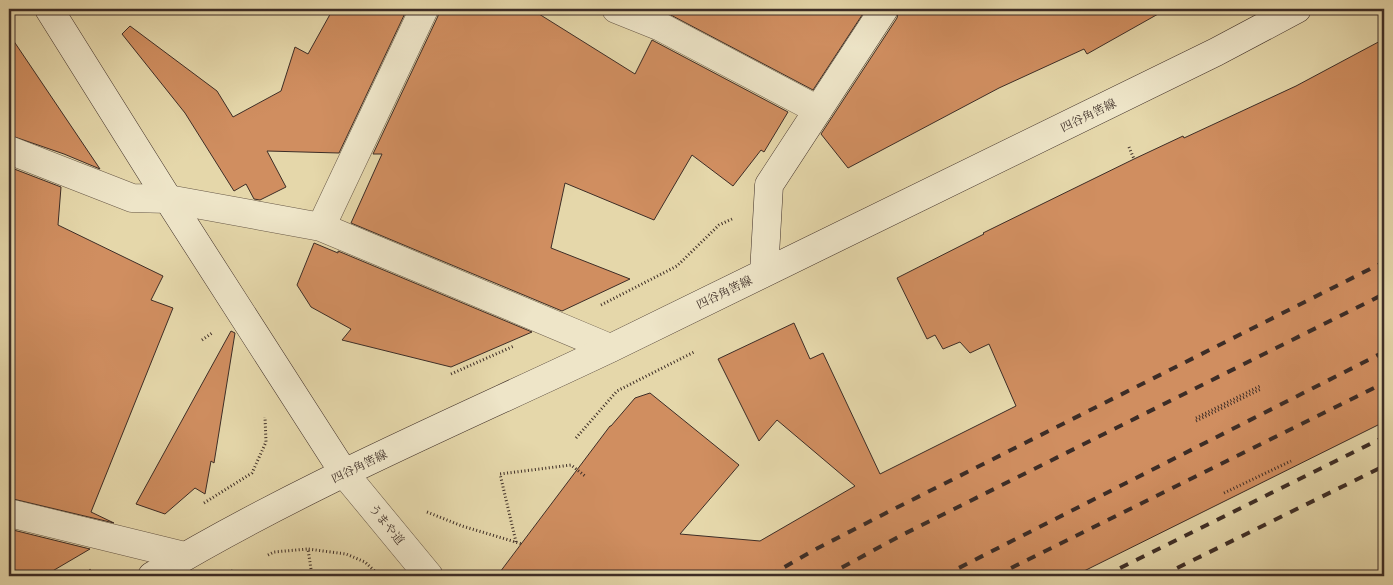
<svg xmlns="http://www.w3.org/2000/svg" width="1393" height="585" font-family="'Libre Caslon Text','Noto Serif JP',serif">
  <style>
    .building { fill: #d08e60; stroke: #3d2d26 }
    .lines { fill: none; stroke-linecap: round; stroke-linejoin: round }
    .street-casing { stroke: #675847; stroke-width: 29 }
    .secondary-casing { stroke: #3d2d26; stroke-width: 29 }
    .path { stroke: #3d2d26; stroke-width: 3; stroke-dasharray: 1 2.5; stroke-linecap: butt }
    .street { stroke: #eee5c8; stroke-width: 28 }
    .secondary { stroke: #eee5c8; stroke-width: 28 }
    .rail { stroke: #3d2d26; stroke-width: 4; stroke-dasharray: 9 9; stroke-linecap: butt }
    .labels { text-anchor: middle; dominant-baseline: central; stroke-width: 4; stroke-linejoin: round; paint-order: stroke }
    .street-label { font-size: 12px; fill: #3d2d26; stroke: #eee5c8 }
  </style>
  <rect width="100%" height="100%" fill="#e5d7aa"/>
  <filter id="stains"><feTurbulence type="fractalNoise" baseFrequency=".004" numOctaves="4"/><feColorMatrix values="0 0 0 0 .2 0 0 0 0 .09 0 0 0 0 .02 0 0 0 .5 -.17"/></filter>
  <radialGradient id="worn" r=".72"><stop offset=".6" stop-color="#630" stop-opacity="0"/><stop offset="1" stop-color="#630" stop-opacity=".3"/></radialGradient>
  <!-- building -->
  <path class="building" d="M 333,9 L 407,9 L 339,153 L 267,151 L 286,187 L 260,200 L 254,199 L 246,184 L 234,191 L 185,113 L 122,34 L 130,26 L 217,91 L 233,117 L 281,91 L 295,47 L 308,54 Z
    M 439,9 L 531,9 L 635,74 L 652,40 L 788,112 L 764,152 L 761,150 L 733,186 L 692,155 L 654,220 L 565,183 L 551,248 L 630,279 L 562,311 L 351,223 L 382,154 L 373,154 L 438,16 Z
    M 669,9 L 866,9 L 813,90 L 667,13 Z
    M 899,9 L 1167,9 L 1087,54 L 1084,49 L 999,88 L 848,168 L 821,134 L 897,18 Z
    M 9,34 L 100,169 L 64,154 L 9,135 Z
    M 1384,39 L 1384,422 L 1074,576 L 497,576 L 610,426 L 611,426 L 635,398 L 650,393 L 739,465 L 680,534 L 760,541 L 855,486 L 777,420 L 759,441 L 718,359 L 794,323 L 810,359 L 823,353 L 880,474 L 1016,406 L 989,344 L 970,353 L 960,342 L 943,349 L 935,335 L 927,339 L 897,278 L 984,234 L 983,233 L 1134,159 L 1183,136 L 1184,138 L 1296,86 Z
    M 9,167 L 61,187 L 58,225 L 163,276 L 151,300 L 173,308 L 91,512 L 114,523 L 9,498 Z
    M 314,243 L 338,253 L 338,251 L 532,332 L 451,367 L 342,340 L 351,329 L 311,307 L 297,285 Z
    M 231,331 L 235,333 L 214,463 L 211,461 L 205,494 L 195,488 L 165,514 L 136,504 Z
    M 9,529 L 90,549 L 44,576 L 9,576 Z"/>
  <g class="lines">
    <!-- street casing -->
    <g class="street-casing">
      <path id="street" d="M 616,9 L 661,27 L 818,110
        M 9,150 L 132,198 L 168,199 L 321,227 L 610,348
        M 321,227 L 424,9
        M 344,473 L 429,576
        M 9,513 L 185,556"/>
    </g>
    <!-- secondary casing -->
    <g class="secondary-casing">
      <path id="secondary" d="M 49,9 L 168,199 L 344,473
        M 764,273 L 769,185 L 884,9
        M 152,576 C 298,488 457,421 611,348 C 813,251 1014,151 1216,52 L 1297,9"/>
    </g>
    <!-- path -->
    <path class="path" d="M 1129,147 L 1134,159
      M 601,305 L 677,266 L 719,225 L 732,219
      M 202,340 L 212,333
      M 451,374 L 514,346
      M 1196,418 L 1260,386
      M 1196,421 L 1261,389
      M 576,438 L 617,391 L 694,352
      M 1224,493 L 1291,461
      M 204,503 L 252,473 L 266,442 L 265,417
      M 427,512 L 462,526 L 522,544
      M 516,542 L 500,474 L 571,465 L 585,476
      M 268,555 L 274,552 L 308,549
      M 231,571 L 247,576
      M 81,576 L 91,570
      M 312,576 L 308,549 L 346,554 L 365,562 L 380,576"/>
    <!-- street -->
    <use href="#street" class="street"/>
    <!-- secondary -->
    <use href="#secondary" class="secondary"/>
    <!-- rail -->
    <path class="rail" d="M 769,576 L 816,549 L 890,511 L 1384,262
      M 826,576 L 902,535 L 1384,294
      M 943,576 L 1384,352
      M 995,576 L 1384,383
      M 1104,576 L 1384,437
      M 1161,576 L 1384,466"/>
  </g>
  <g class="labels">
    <!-- street labels -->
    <g class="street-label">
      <text transform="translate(1088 115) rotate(-26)">四谷角筈線</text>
      <text transform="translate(724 292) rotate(-26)">四谷角筈線</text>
      <text transform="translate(359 466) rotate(-26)">四谷角筈線</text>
      <text transform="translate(387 524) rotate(51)">うまや道</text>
    </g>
  </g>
  <!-- margin -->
  <rect width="1393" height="585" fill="none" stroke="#e5d7aa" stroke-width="30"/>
  <rect x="10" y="10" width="1373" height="565" fill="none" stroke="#3d2d26" stroke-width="2.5"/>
  <rect x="15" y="15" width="1363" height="555" fill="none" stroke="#3d2d26"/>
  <rect width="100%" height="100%" filter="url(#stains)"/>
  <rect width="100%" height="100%" fill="url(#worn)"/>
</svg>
